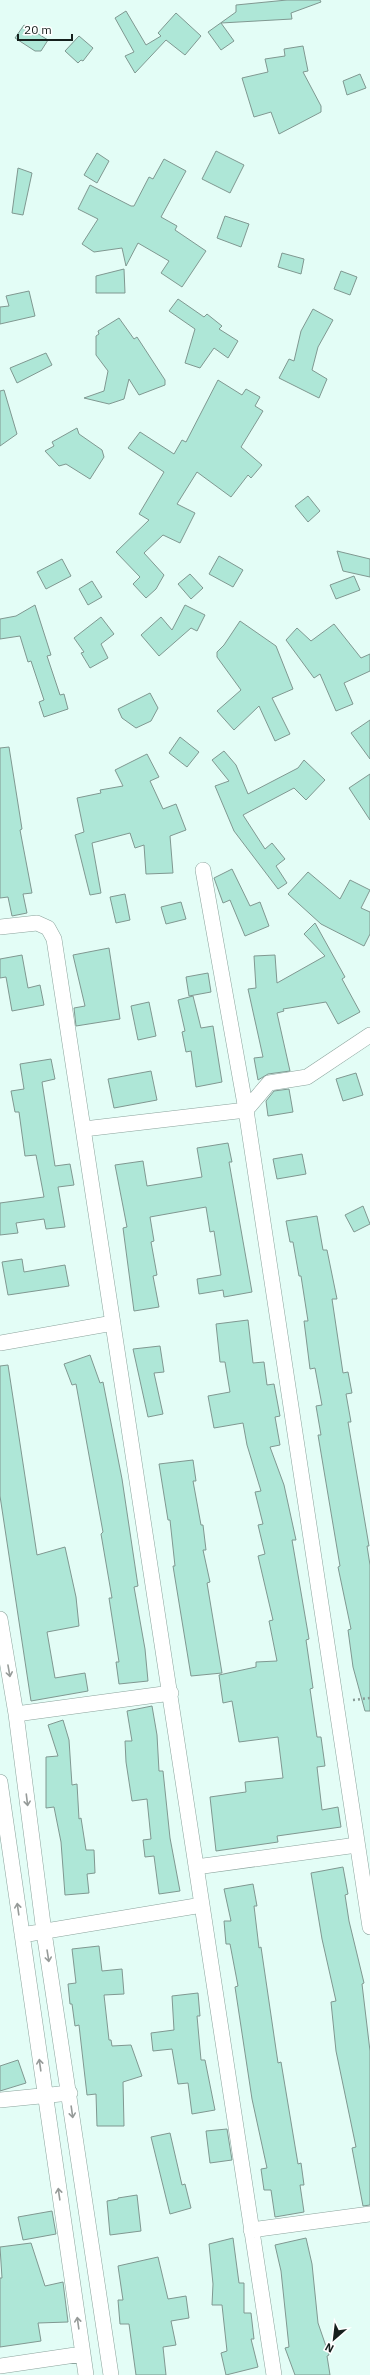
<svg xmlns="http://www.w3.org/2000/svg" width="370" height="2375" font-family="'IBM Plex Sans',sans-serif">
  <style>
    .building { fill: #aee7d7; stroke: #809891 }
    .lines { fill: none; stroke-linecap: round; stroke-linejoin: round }
    .minor-casing { stroke: #8ba39c; stroke-width: 16 }
    .path { stroke: #8a9d98; stroke-width: 2.5; stroke-dasharray: 2 3; stroke-linecap: butt }
    .minor { stroke: #fff; stroke-width: 15 }
    .oneway { stroke: #969b99 }
  </style>
  <rect width="100%" height="100%" fill="#e3fdf6"/>
  <!-- building -->
  <path class="building" d="M 287,0 L 320,0 L 321,2 L 291,13 L 292,19 L 221,23 L 234,41 L 221,50 L 208,32 L 236,12 L 236,5 Z
    M 126,11 L 146,45 L 161,36 L 158,33 L 176,13 L 201,36 L 185,55 L 166,40 L 135,73 L 125,56 L 134,52 L 115,18 Z
    M 24,25 L 48,40 L 41,51 L 35,51 L 15,38 Z
    M 79,36 L 93,48 L 83,61 L 81,60 L 78,63 L 65,51 Z
    M 303,46 L 308,71 L 303,72 L 321,106 L 321,112 L 279,134 L 271,112 L 254,117 L 242,78 L 268,72 L 265,59 L 285,56 L 284,49 Z
    M 360,74 L 366,88 L 347,95 L 343,81 Z
    M 216,151 L 244,165 L 230,193 L 202,179 Z
    M 97,153 L 109,161 L 97,183 L 84,175 Z
    M 164,159 L 186,171 L 161,217 L 177,226 L 175,230 L 206,251 L 182,287 L 161,273 L 169,261 L 138,243 L 126,266 L 122,248 L 94,252 L 82,244 L 98,219 L 78,209 L 90,185 L 131,206 L 134,206 L 149,177 L 153,179 Z
    M 18,168 L 32,173 L 23,215 L 12,213 Z
    M 225,216 L 249,224 L 241,247 L 217,238 Z
    M 282,253 L 304,259 L 301,274 L 278,267 Z
    M 124,269 L 125,293 L 96,293 L 96,276 Z
    M 341,271 L 357,277 L 350,295 L 334,289 Z
    M 29,291 L 35,316 L 0,324 L 0,307 L 9,306 L 6,296 Z
    M 178,299 L 204,317 L 207,314 L 222,326 L 219,329 L 238,341 L 228,358 L 214,348 L 200,368 L 185,363 L 195,329 L 169,311 Z
    M 313,309 L 333,320 L 318,347 L 312,370 L 327,379 L 319,398 L 279,378 L 289,359 L 294,361 L 301,331 Z
    M 119,318 L 134,339 L 137,337 L 165,380 L 165,385 L 139,395 L 129,379 L 124,399 L 109,404 L 84,398 L 104,391 L 108,371 L 96,355 L 96,336 L 99,334 L 98,331 Z
    M 46,353 L 52,365 L 17,383 L 10,368 Z
    M 218,380 L 242,395 L 246,389 L 260,397 L 255,406 L 263,411 L 241,447 L 262,465 L 251,478 L 248,475 L 231,497 L 197,472 L 177,504 L 195,513 L 180,543 L 163,535 L 144,553 L 164,575 L 156,589 L 146,598 L 133,584 L 140,577 L 116,552 L 149,520 L 139,514 L 164,472 L 128,448 L 140,432 L 174,454 L 182,440 L 186,442 Z
    M 4,390 L 17,434 L 0,446 L 0,391 Z
    M 77,428 L 79,434 L 102,450 L 104,457 L 90,479 L 66,464 L 59,466 L 45,451 L 54,446 L 52,442 Z
    M 308,496 L 320,511 L 308,522 L 295,506 Z
    M 337,551 L 370,559 L 370,577 L 343,571 Z
    M 219,556 L 243,570 L 233,587 L 209,574 Z
    M 62,559 L 71,576 L 46,589 L 37,572 Z
    M 190,574 L 203,588 L 191,599 L 178,584 Z
    M 354,576 L 360,590 L 336,599 L 330,585 Z
    M 92,581 L 102,597 L 88,605 L 79,589 Z
    M 35,605 L 51,655 L 47,656 L 60,695 L 64,694 L 68,709 L 44,717 L 39,702 L 44,700 L 31,661 L 28,662 L 20,636 L 0,639 L 0,619 L 16,616 Z
    M 185,605 L 205,615 L 197,631 L 191,628 L 159,656 L 141,635 L 161,617 L 172,630 Z
    M 101,617 L 114,634 L 101,644 L 108,658 L 90,668 L 81,653 L 84,652 L 74,638 Z
    M 240,621 L 276,646 L 293,689 L 272,698 L 290,734 L 275,741 L 259,706 L 234,730 L 217,711 L 241,690 L 217,657 L 217,652 L 224,645 Z
    M 334,624 L 361,658 L 370,654 L 370,671 L 344,683 L 353,704 L 336,711 L 320,674 L 314,678 L 286,640 L 297,628 L 311,641 Z
    M 150,693 L 158,708 L 151,721 L 136,728 L 122,718 L 118,709 Z
    M 370,720 L 370,759 L 351,733 Z
    M 180,737 L 199,752 L 187,767 L 169,753 Z
    M 9,747 L 22,829 L 20,830 L 32,893 L 23,894 L 27,913 L 12,916 L 8,897 L 0,898 L 0,748 Z
    M 224,751 L 236,765 L 248,794 L 298,768 L 304,760 L 325,780 L 306,800 L 294,788 L 243,815 L 265,849 L 272,843 L 285,859 L 276,866 L 287,883 L 278,889 L 234,831 L 215,786 L 229,781 L 212,760 Z
    M 147,754 L 159,777 L 150,781 L 163,809 L 176,804 L 186,830 L 170,836 L 173,873 L 146,874 L 144,845 L 135,848 L 130,833 L 92,843 L 101,893 L 90,895 L 75,835 L 84,832 L 77,798 L 101,793 L 100,790 L 123,786 L 115,770 Z
    M 370,774 L 370,820 L 349,788 Z
    M 232,869 L 250,906 L 260,902 L 269,926 L 245,936 L 230,900 L 223,903 L 214,878 Z
    M 308,872 L 340,899 L 350,880 L 370,890 L 361,908 L 370,912 L 370,934 L 364,946 L 321,924 L 288,894 Z
    M 125,894 L 130,920 L 116,923 L 110,897 Z
    M 181,902 L 186,919 L 166,924 L 161,907 Z
    M 315,923 L 345,977 L 342,979 L 360,1012 L 338,1024 L 326,1002 L 283,1009 L 284,1011 L 277,1013 L 290,1071 L 268,1074 L 258,1080 L 254,1058 L 263,1057 L 248,989 L 256,988 L 254,956 L 275,955 L 277,983 L 325,956 L 304,934 Z
    M 109,948 L 120,1019 L 76,1026 L 74,1008 L 85,1006 L 73,955 Z
    M 22,955 L 28,988 L 40,985 L 44,1005 L 12,1011 L 6,977 L 0,978 L 0,959 Z
    M 208,973 L 211,992 L 189,996 L 186,977 Z
    M 193,996 L 201,1028 L 213,1026 L 222,1082 L 196,1087 L 191,1051 L 186,1052 L 182,1032 L 185,1031 L 178,1000 Z
    M 149,1002 L 156,1036 L 138,1040 L 131,1006 Z
    M 51,1059 L 55,1079 L 42,1082 L 55,1166 L 70,1164 L 74,1185 L 58,1187 L 65,1227 L 46,1229 L 44,1219 L 16,1223 L 18,1233 L 0,1235 L 0,1203 L 44,1197 L 36,1155 L 25,1156 L 19,1112 L 15,1112 L 11,1091 L 24,1089 L 20,1064 Z
    M 151,1071 L 157,1100 L 114,1108 L 108,1079 Z
    M 356,1073 L 363,1095 L 343,1101 L 336,1079 Z
    M 289,1089 L 293,1112 L 268,1116 L 266,1101 L 274,1091 Z
    M 228,1143 L 232,1162 L 229,1162 L 252,1292 L 224,1297 L 223,1290 L 199,1294 L 197,1279 L 221,1275 L 214,1231 L 210,1232 L 206,1207 L 150,1217 L 154,1241 L 151,1242 L 157,1275 L 153,1276 L 159,1307 L 134,1311 L 123,1228 L 127,1227 L 115,1165 L 143,1161 L 147,1186 L 202,1177 L 197,1148 Z
    M 302,1154 L 306,1174 L 277,1179 L 273,1159 Z
    M 363,1206 L 370,1224 L 354,1232 L 345,1215 Z
    M 317,1216 L 323,1250 L 327,1250 L 337,1299 L 332,1299 L 343,1373 L 348,1372 L 352,1393 L 346,1394 L 351,1422 L 348,1422 L 369,1546 L 367,1546 L 370,1565 L 370,1711 L 365,1711 L 353,1667 L 348,1630 L 351,1629 L 338,1567 L 340,1566 L 318,1435 L 321,1435 L 316,1406 L 322,1405 L 315,1368 L 310,1369 L 304,1321 L 308,1321 L 301,1276 L 299,1276 L 293,1242 L 290,1242 L 286,1221 Z
    M 22,1259 L 24,1272 L 65,1265 L 69,1286 L 8,1295 L 2,1262 Z
    M 248,1320 L 253,1363 L 264,1362 L 267,1385 L 274,1384 L 280,1416 L 275,1417 L 280,1445 L 270,1447 L 284,1485 L 296,1540 L 292,1540 L 309,1639 L 306,1640 L 313,1688 L 310,1689 L 317,1737 L 321,1737 L 325,1766 L 317,1767 L 322,1810 L 338,1807 L 341,1827 L 277,1836 L 278,1842 L 216,1851 L 210,1797 L 246,1792 L 245,1782 L 283,1778 L 278,1737 L 239,1742 L 232,1701 L 223,1703 L 219,1675 L 256,1667 L 256,1662 L 277,1661 L 269,1621 L 273,1620 L 258,1556 L 265,1554 L 258,1525 L 263,1524 L 255,1492 L 261,1491 L 247,1445 L 243,1423 L 214,1428 L 208,1396 L 230,1392 L 225,1362 L 220,1362 L 216,1324 Z
    M 160,1346 L 164,1372 L 154,1373 L 163,1414 L 148,1417 L 133,1349 Z
    M 90,1355 L 100,1383 L 103,1382 L 122,1479 L 138,1586 L 134,1587 L 145,1649 L 148,1681 L 119,1684 L 116,1662 L 119,1662 L 109,1598 L 112,1598 L 101,1534 L 103,1532 L 76,1384 L 72,1385 L 64,1364 Z
    M 8,1365 L 37,1555 L 65,1547 L 76,1597 L 79,1626 L 47,1632 L 55,1678 L 85,1673 L 88,1691 L 31,1701 L 0,1496 L 0,1366 Z
    M 193,1460 L 196,1481 L 193,1481 L 201,1525 L 203,1525 L 206,1550 L 203,1550 L 210,1582 L 207,1583 L 222,1673 L 191,1676 L 173,1566 L 175,1566 L 170,1520 L 168,1520 L 159,1464 Z
    M 152,1706 L 157,1735 L 159,1771 L 163,1771 L 170,1838 L 180,1891 L 159,1894 L 154,1856 L 145,1857 L 143,1840 L 151,1839 L 147,1799 L 132,1801 L 126,1762 L 125,1741 L 132,1741 L 127,1711 Z
    M 63,1720 L 69,1740 L 72,1785 L 77,1784 L 79,1819 L 81,1818 L 86,1850 L 94,1850 L 95,1873 L 87,1874 L 89,1893 L 65,1895 L 61,1842 L 54,1807 L 46,1808 L 46,1757 L 58,1756 L 48,1725 Z
    M 343,1867 L 348,1894 L 345,1895 L 349,1921 L 364,1983 L 362,1984 L 370,2051 L 370,2205 L 363,2206 L 352,2148 L 356,2147 L 336,2051 L 331,2002 L 336,2001 L 322,1939 L 311,1873 Z
    M 253,1884 L 257,1906 L 254,1906 L 259,1948 L 261,1947 L 278,2063 L 281,2062 L 298,2164 L 301,2163 L 304,2185 L 300,2185 L 304,2212 L 275,2217 L 271,2190 L 264,2190 L 261,2169 L 267,2168 L 252,2099 L 235,1987 L 238,1986 L 230,1944 L 226,1944 L 224,1921 L 231,1921 L 224,1889 Z
    M 99,1946 L 102,1971 L 122,1969 L 124,1994 L 104,1995 L 109,2040 L 111,2040 L 112,2046 L 131,2045 L 142,2076 L 123,2082 L 124,2126 L 97,2126 L 96,2094 L 87,2095 L 79,2025 L 75,2026 L 72,2004 L 70,2004 L 68,1984 L 76,1983 L 72,1949 Z
    M 198,1993 L 200,2016 L 197,2016 L 201,2060 L 205,2060 L 215,2110 L 192,2114 L 188,2083 L 178,2084 L 172,2049 L 153,2051 L 151,2033 L 174,2030 L 172,1996 Z
    M 18,2060 L 26,2083 L 0,2091 L 0,2066 Z
    M 227,2129 L 232,2160 L 210,2163 L 206,2131 Z
    M 170,2133 L 182,2185 L 185,2184 L 191,2208 L 170,2214 L 151,2137 Z
    M 137,2195 L 141,2231 L 110,2235 L 107,2201 L 118,2199 L 118,2198 Z
    M 52,2211 L 56,2234 L 23,2240 L 18,2217 Z
    M 233,2238 L 239,2283 L 244,2283 L 244,2313 L 251,2313 L 254,2339 L 251,2339 L 258,2367 L 226,2375 L 221,2353 L 227,2351 L 222,2305 L 212,2305 L 213,2284 L 209,2244 Z
    M 306,2238 L 312,2264 L 318,2323 L 329,2355 L 327,2356 L 330,2375 L 295,2375 L 285,2348 L 289,2347 L 281,2271 L 275,2245 Z
    M 31,2243 L 45,2286 L 63,2282 L 68,2322 L 38,2323 L 41,2341 L 0,2347 L 0,2278 L 2,2278 L 0,2247 Z
    M 158,2257 L 168,2299 L 186,2296 L 189,2318 L 171,2321 L 176,2345 L 163,2347 L 166,2375 L 136,2375 L 129,2324 L 120,2324 L 118,2300 L 123,2300 L 118,2266 Z"/>
  <g class="lines">
    <!-- minor casing -->
    <g class="minor-casing">
      <path id="minor" d="M 203,870 L 246,1110 L 370,1927
        M 0,927 L 37,923 L 48,928 L 54,939 L 274,2375
        M 84,1129 L 246,1110 L 269,1083 L 307,1077 L 370,1035
        M 0,1343 L 113,1323
        M 0,1619 L 16,1714 L 44,1932 L 111,2375
        M 16,1714 L 171,1693
        M 0,1782 L 86,2375
        M 196,1867 L 357,1845
        M 22,1935 L 202,1905
        M 0,2100 L 70,2093
        M 251,2230 L 370,2214
        M 0,2366 L 82,2354"/>
    </g>
    <!-- path -->
    <path class="path" d="M 353,1700 L 370,1698"/>
    <!-- minor -->
    <use href="#minor" class="minor"/>
  </g>
  <!-- one-way arrows -->
  <defs><path id="oneway-shaft" d="M-6 0H5M1.5-3L5.5 0L1.5 3" fill="none" stroke-width="1.6" stroke-linecap="round" stroke-linejoin="round"/></defs>
  <g class="oneway">
    <use href="#oneway-shaft" transform="translate(9 1671) rotate(80)"/>
    <use href="#oneway-shaft" transform="translate(27 1800) rotate(83)"/>
    <use href="#oneway-shaft" transform="translate(18 1909) rotate(-98)"/>
    <use href="#oneway-shaft" transform="translate(48 1956) rotate(81)"/>
    <use href="#oneway-shaft" transform="translate(40 2065) rotate(-98)"/>
    <use href="#oneway-shaft" transform="translate(72 2112) rotate(82)"/>
    <use href="#oneway-shaft" transform="translate(59 2194) rotate(-98)"/>
    <use href="#oneway-shaft" transform="translate(78 2323) rotate(-98)"/>
  </g>
  <!-- north arrow -->
  <g transform="translate(334 2339) rotate(208)" stroke="#ffffff" stroke-width="3" paint-order="stroke">
  <path d="M0-3L7 15L0 10L-7 15Z" fill="#16201d"/>
  <text y="-6" font-size="11" font-weight="bold" text-anchor="middle" fill="#16201d">N</text>
  </g>
  <!-- scale -->
  <path d="M18 34v6h54v-6" fill="none" stroke="#16201d" stroke-width="2"/>
  <text x="24" y="34" font-size="12" fill="#16201d" stroke="#ffffff" stroke-width="3" paint-order="stroke">20 m</text>
</svg>
